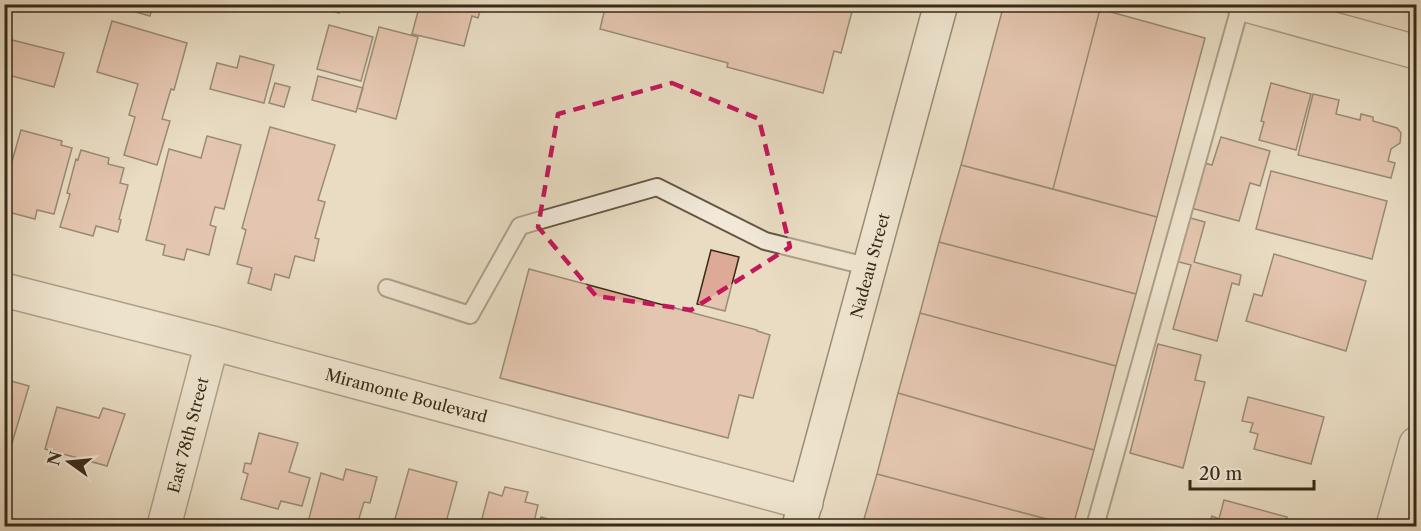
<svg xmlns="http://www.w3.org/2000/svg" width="1421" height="531" font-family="'Libre Caslon Text',serif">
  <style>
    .building { fill: #dea997; stroke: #372b19; stroke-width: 1.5 }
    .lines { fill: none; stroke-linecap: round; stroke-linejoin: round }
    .lane-casing { stroke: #645744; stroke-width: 20 }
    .street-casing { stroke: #645744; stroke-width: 36 }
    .secondary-casing { stroke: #372b19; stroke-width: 36 }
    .lane { stroke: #f1e8d8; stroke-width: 16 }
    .street { stroke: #f1e8d8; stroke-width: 33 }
    .secondary { stroke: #f1e8d8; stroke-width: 33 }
    .marked { fill: none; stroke: #c2185b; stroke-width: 4.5; stroke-dasharray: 12 8; stroke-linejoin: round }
    .labels { text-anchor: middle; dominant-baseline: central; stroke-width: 4.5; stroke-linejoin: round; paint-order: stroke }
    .street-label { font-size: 16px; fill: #372b19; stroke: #f1e8d8 }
  </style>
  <rect width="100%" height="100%" fill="#e9dcc3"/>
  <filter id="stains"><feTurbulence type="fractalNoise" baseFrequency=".00333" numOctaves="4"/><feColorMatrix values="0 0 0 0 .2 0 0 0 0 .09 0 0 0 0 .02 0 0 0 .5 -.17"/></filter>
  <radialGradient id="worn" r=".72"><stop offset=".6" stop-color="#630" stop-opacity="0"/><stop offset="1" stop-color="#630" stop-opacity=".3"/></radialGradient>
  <!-- building -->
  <path class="building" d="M 119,4 L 153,4 L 150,16 L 118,7 Z
    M 306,4 L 341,4 L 339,13 Z
    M 420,4 L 482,4 L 478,18 L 472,16 L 464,46 L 412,34 Z
    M 606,4 L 854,4 L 841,53 L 834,51 L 823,93 L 727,67 L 728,63 L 600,29 Z
    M 1004,4 L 1084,4 L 1100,9 L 1053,189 L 961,165 Z
    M 1100,9 L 1205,38 L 1157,217 L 1053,189 Z
    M 112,21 L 187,43 L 174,90 L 171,89 L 162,119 L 170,121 L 157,165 L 124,155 L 135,117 L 129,115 L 138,84 L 97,72 Z
    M 329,25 L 373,37 L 361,81 L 317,69 Z
    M 379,27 L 418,37 L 396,119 L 357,108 Z
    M 4,38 L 64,53 L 54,87 L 4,74 Z
    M 240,56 L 274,65 L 264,103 L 210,89 L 217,63 L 237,68 Z
    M 318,76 L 363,88 L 356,112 L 312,100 Z
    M 275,83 L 290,87 L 284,107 L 269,103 Z
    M 1271,83 L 1311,94 L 1296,150 L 1259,140 L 1264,122 L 1261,121 Z
    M 1313,94 L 1339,100 L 1336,114 L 1360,120 L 1361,114 L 1373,117 L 1373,121 L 1397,128 L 1401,133 L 1400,143 L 1391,149 L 1388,161 L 1395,163 L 1391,178 L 1298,155 Z
    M 270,127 L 335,145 L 318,200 L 325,202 L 315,238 L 319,239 L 314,261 L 295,256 L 289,278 L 275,274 L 271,290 L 248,283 L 252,268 L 237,264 L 246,230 L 242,228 Z
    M 21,130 L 62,141 L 61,145 L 72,148 L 54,214 L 37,210 L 35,219 L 8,212 L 11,203 L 4,202 L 4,189 Z
    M 207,136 L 241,145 L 224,209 L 215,207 L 210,225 L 216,227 L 209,255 L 187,249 L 184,260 L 163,255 L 165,245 L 146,240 L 169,149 L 201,158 Z
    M 1221,137 L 1270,151 L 1260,186 L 1250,183 L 1239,221 L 1191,208 L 1204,163 L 1212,165 Z
    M 81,150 L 109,158 L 108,164 L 124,168 L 120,183 L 128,185 L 119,219 L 121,220 L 118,232 L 96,226 L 93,236 L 60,227 L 70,194 L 67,193 L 76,159 L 78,160 Z
    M 961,165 L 1157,217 L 1136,294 L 939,242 Z
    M 1271,171 L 1387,201 L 1372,259 L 1256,229 Z
    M 1187,217 L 1205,222 L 1194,262 L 1241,275 L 1239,285 L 1232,283 L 1217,341 L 1173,329 L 1191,265 L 1175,261 Z
    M 939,242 L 1136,294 L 1116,366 L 920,313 Z
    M 711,250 L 739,257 L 725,311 L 697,304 Z
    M 1274,254 L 1366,281 L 1346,351 L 1246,321 L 1254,294 L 1262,296 Z
    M 529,269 L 757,330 L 757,331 L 770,335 L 753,398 L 739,395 L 728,438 L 500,378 Z
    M 920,313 L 1116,366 L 1094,450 L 898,393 Z
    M 1158,344 L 1201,355 L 1195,380 L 1205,382 L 1183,468 L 1130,453 Z
    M 4,379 L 29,386 L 4,470 Z
    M 898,393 L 1094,450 L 1073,526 L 877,474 Z
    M 1248,397 L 1324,417 L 1311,464 L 1254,449 L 1258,434 L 1250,432 L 1253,423 L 1242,421 Z
    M 57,407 L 99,418 L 103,408 L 125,414 L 107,466 L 45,449 Z
    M 259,433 L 298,443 L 289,472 L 310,478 L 302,506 L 281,501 L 278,509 L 241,499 L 248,474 L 243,472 L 245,463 L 251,464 Z
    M 346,469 L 377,477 L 370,503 L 364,502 L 357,525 L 362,526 L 307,526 L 321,473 L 343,480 Z
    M 409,469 L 457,482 L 445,526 L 393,526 Z
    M 877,474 L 1073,526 L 862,526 Z
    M 505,487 L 528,492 L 525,502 L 538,505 L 533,526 L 480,526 L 489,492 L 502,496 Z
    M 1224,500 L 1287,517 L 1285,526 L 1209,526 L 1212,516 L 1219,519 Z
    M 541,517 L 561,523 L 560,526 L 539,526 Z"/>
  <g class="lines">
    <!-- lane casing -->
    <g class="lane-casing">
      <path id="lane" d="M 387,288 L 470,315 L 520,226 L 657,187 L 765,241 L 870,267
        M 1095,526 L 1241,4"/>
    </g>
    <!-- street casing -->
    <g class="street-casing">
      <g id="street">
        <path d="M 1243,4 L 1416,52"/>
        <path id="s1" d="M 4,290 L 212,343 L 806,503"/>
        <path id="s2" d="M 164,526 L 212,343"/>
        <path d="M 1393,526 L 1416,444"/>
      </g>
    </g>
    <!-- secondary casing -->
    <g class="secondary-casing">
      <g id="secondary">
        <path id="s3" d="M 799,526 L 941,4"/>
      </g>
    </g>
    <!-- lane -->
    <use href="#lane" class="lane"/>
    <!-- street -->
    <use href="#street" class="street"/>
    <!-- secondary -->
    <use href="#secondary" class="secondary"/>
  </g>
  <!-- marked area -->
  <path d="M0 0H1421V531H0ZM 672,83 L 759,119 L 790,247 L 691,310 L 596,296 L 538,227 L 558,114 Z" fill="#e9dcc3" fill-opacity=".55" fill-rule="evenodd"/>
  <path class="marked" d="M 672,83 L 759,119 L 790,247 L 691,310 L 596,296 L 538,227 L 558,114 Z"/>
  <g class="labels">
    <!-- street labels -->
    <g class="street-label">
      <text stroke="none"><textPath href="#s3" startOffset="270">Nadeau Street</textPath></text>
      <text stroke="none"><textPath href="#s1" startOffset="416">Miramonte Boulevard</textPath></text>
      <text stroke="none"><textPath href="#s2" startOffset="94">East 78th Street</textPath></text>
    </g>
  </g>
  <!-- margin -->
  <rect width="1421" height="531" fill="none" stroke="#e9dcc3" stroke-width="24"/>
  <rect x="6" y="6" width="1409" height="519" fill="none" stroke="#372b19" stroke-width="3"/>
  <rect x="12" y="12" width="1397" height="507" fill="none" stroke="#372b19" stroke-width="1.5"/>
  <!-- north arrow -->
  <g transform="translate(69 462) rotate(285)" stroke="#f1e8d8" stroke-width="4.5" paint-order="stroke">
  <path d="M0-4.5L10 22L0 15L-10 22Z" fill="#372b19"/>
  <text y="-9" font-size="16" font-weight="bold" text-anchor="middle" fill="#372b19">N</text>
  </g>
  <!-- scale -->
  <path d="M1190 480v9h124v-9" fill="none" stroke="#372b19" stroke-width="3"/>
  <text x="1199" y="480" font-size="18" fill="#372b19" stroke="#f1e8d8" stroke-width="4.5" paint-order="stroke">20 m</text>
  <rect width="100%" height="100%" filter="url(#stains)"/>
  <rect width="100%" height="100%" fill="url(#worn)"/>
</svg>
